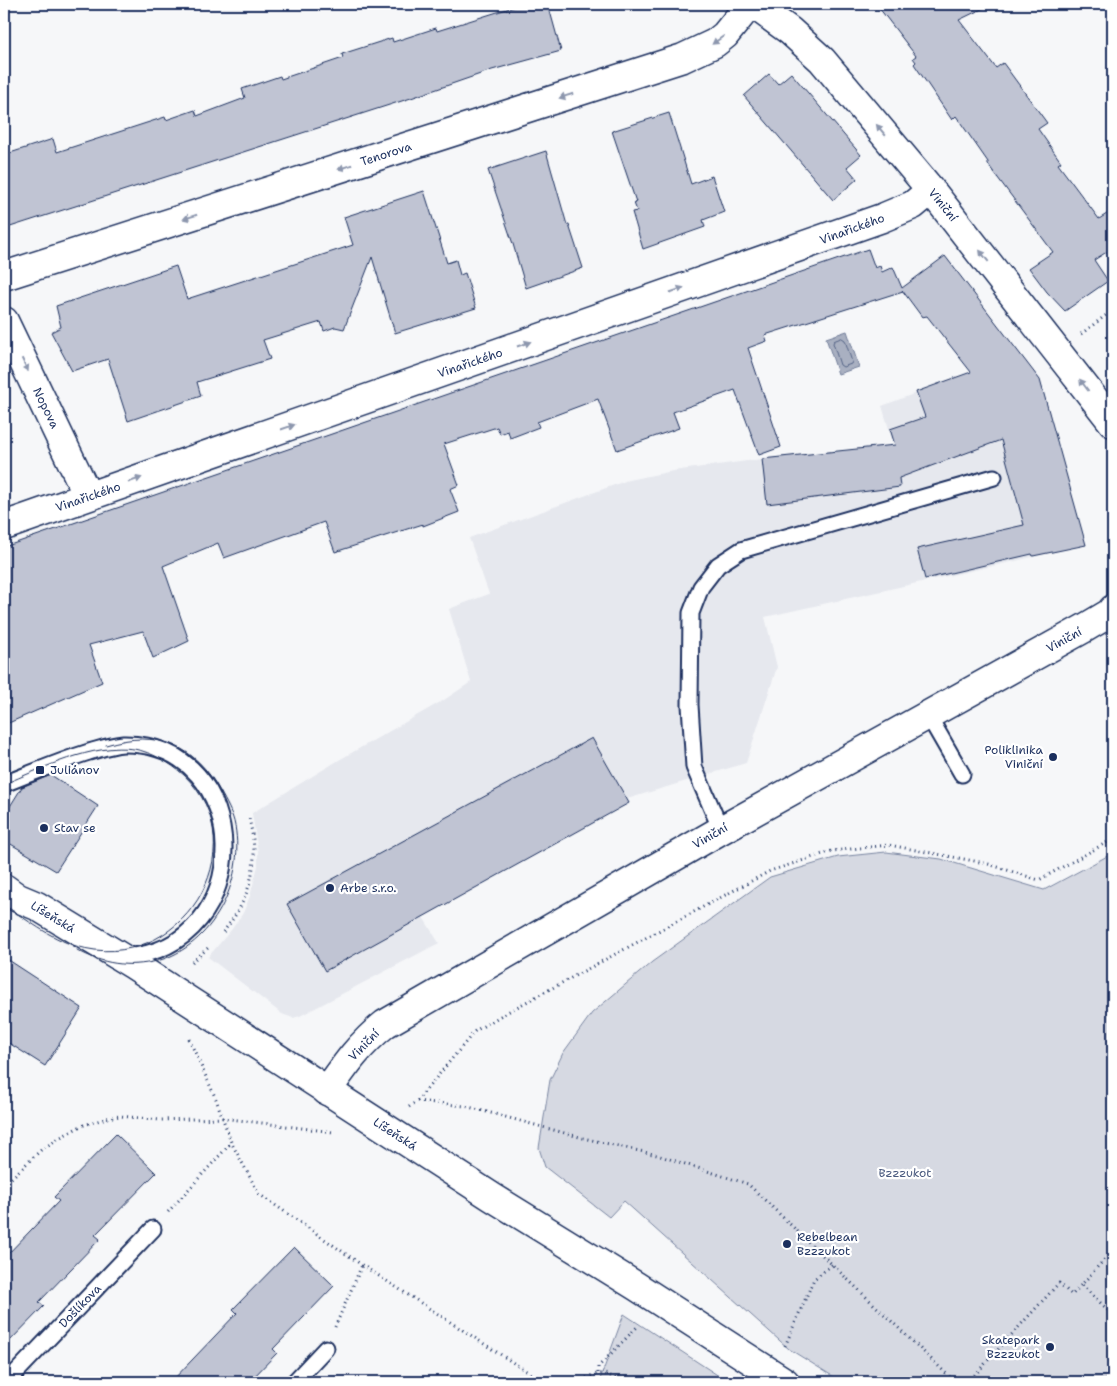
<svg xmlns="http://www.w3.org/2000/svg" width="1117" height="1386" font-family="'Shantell Sans',sans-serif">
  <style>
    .built { fill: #e6e8ee }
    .green { fill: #d6d9e2; stroke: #7884a0 }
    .water { fill: #a9b0c1; stroke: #707c99 }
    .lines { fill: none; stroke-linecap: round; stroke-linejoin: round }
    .shore { stroke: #546386; stroke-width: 1 }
    .building { fill: #c0c4d3; stroke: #1b2f5e }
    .lane-casing { stroke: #1b2f5e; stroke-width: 19 }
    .street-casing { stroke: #1b2f5e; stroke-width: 31 }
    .secondary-casing { stroke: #1b2f5e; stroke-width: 31 }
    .path { stroke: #1b2f5e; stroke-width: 3; stroke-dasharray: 1 4; stroke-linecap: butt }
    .lane { stroke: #fff; stroke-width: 15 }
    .street { stroke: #fff; stroke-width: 28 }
    .secondary { stroke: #fff; stroke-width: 28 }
    .tram { stroke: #1b2f5e; stroke-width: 1 }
    .oneway { fill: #8d97ae }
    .poi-dot { fill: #1b2f5e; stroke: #fff; stroke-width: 2 }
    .labels { text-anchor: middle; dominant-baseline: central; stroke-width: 4.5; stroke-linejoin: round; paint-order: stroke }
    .street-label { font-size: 12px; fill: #1b2f5e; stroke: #fff }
    .poi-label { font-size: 12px; fill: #1b2f5e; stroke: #fff; text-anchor: start }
    .park-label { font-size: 12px; fill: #4a5a7f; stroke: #fff }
  </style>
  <rect width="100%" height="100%" fill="#f6f7f9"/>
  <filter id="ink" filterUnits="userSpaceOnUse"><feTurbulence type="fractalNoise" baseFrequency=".02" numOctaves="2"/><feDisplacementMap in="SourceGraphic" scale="10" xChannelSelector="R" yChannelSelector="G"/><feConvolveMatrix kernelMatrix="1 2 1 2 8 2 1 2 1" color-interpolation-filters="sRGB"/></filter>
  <g filter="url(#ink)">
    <!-- built -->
    <path class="built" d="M 1010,341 L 1041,382 L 1086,545 L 765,617 L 777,667 L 746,763 L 627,799 L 629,803 L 423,917 L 439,943 L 300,1016 L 293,1018 L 282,1014 L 208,957 L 232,929 L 243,913 L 250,896 L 258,866 L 258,852 L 252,813 L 339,760 L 444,700 L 471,682 L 449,609 L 489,594 L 469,538 L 628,480 L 673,471 L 762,459 L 894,445 L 882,406 L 971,372 Z"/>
    <!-- green -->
    <path class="green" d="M 886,852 L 941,859 L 1044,890 L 1113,853 L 1113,1382 L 842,1382 L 789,1349 L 624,1201 L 609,1217 L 545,1167 L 539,1148 L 550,1080 L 563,1053 L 592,1013 L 652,962 L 770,877 L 838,857 Z
      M 624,1314 L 728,1382 L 599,1382 Z"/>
    <!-- water -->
    <path class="water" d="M 847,331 L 859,367 L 838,374 L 826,338 Z"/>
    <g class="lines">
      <!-- shore -->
      <path class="shore" d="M 842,338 L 845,340 L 852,362 L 851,364 L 843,367 L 840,365 L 833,343 L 834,341 Z"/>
    </g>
    <!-- building -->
    <path class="building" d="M 523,4 L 548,4 L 561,51 L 492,70 L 411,98 L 4,229 L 4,155 L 53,139 L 57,152 L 165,117 L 166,120 L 195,110 L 197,116 L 245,98 L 242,89 L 280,76 L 281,79 L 343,58 L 342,54 L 392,38 L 393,42 L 436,28 L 437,31 Z
      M 876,4 L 992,4 L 959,20 L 996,68 L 1003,63 L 1047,123 L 1038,129 L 1061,162 L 1058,164 L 1099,219 L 1113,210 L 1113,248 L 1094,260 L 1108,281 L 1065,311 L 1047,292 L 1029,268 L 1053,252 L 992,170 L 988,164 L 988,162 L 956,116 L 952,120 L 914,64 L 916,62 L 913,58 L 916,56 Z
      M 791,73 L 861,155 L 847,167 L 857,179 L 833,200 L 744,96 L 769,74 L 778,84 Z
      M 669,113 L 691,184 L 712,176 L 724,212 L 703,220 L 705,227 L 643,249 L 632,212 L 637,211 L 634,203 L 636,202 L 612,131 Z
      M 546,151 L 567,225 L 569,225 L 583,268 L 526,288 L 513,244 L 488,170 Z
      M 424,191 L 447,263 L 456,260 L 460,275 L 465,273 L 476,308 L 395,333 L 372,257 L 344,329 L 335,327 L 324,331 L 321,322 L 263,340 L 270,359 L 197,382 L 201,396 L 128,421 L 108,359 L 72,371 L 51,332 L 61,327 L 56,306 L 176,266 L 187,299 L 353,245 L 344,217 Z
      M 868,249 L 875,268 L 880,266 L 882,272 L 893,267 L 902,288 L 945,256 L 1040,380 L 1086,545 L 1033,556 L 1032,554 L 925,579 L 917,549 L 1024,525 L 1001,440 L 899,478 L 900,487 L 767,504 L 762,459 L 895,445 L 890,429 L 925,417 L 916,392 L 971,372 L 927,316 L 922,317 L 902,290 L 903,291 L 765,335 L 767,341 L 748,348 L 781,447 L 759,455 L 735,390 L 673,412 L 679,428 L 617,450 L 598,399 L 537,422 L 539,427 L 510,438 L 508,431 L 500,434 L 497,427 L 444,444 L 459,485 L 450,489 L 459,512 L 423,526 L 423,524 L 335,552 L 324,522 L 224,558 L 218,543 L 163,566 L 189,641 L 153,658 L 143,631 L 89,645 L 102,682 L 4,725 L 4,547 Z
      M 592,738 L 629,803 L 325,971 L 287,904 Z
      M 51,775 L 98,806 L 56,871 L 4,840 L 4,816 L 22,787 Z
      M 4,957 L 82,1008 L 45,1066 L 4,1040 Z
      M 116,1134 L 156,1173 L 95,1235 L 100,1239 L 39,1302 L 44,1306 L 4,1347 L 4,1258 L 59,1201 L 54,1197 Z
      M 294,1247 L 334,1286 L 273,1349 L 277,1353 L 249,1382 L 171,1382 L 237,1313 L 233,1309 Z"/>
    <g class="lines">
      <!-- lane casing -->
      <g class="lane-casing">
        <path id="lane" d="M 928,715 L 962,774
          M 4,784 C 32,773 60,761 89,752 C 100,749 111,745 123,744 C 255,742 260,948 124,957
          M 721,830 L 694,767 L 690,705 L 691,613 L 701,587 L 718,565 L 741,550 L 994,477
          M 7,1382 L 153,1229
          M 294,1382 L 326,1348"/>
      </g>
      <!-- street casing -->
      <g class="street-casing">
        <path id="street" d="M 753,4 L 790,31 L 822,60 L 931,190 L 1113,423
          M 4,276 L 683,58 L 715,43 L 725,35 L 750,4
          M 4,321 L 88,496
          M 4,526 L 882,218 L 913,205 L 931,190
          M 327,1091 C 346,1064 359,1045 385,1024 L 721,830 L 1083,629 L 1110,613 L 1113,609"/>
      </g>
      <!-- secondary casing -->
      <g class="secondary-casing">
        <path id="secondary" d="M 4,888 L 18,898 L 37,906 L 132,964 L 492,1197 L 636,1286 L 785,1382"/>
      </g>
      <!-- path -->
      <path class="path" d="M 1081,334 L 1113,310
        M 223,932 C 242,909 254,883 254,852 C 254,841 251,828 249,817
        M 192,962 L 209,947
        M 189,1039 L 216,1099 L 231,1142 L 259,1194 L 362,1265 L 540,1380 L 539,1382
        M 417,1101 L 465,1106 L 583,1138 L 657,1155 L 748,1184 L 955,1382
        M 409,1107 L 417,1101 L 475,1031 L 502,1015 L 770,871 L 832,851 L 889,845 L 985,863 L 1039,880 L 1113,839
        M 4,1185 L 41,1150 L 59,1138 L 81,1126 L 107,1118 L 120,1116 L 160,1120 L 222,1118 L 333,1132
        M 168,1212 L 231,1143
        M 1082,1285 L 1113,1315
        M 335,1327 L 362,1265
        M 785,1346 L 814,1279 L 833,1264
        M 598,1373 L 598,1367 L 639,1325
        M 577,1382 C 600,1371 601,1371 624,1382
        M 975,1382 L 971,1379 L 1059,1283 L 1072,1295 L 1113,1250"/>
      <!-- lane -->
      <use href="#lane" class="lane"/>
      <!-- street -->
      <use href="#street" class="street"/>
      <!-- secondary -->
      <use href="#secondary" class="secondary"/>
      <!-- tram -->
      <path class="tram" d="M 4,784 C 41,769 93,743 134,749 C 152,752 170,763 184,775 C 261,849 179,977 76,946 C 50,938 26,919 4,905
        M 77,950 C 102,964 129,968 157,961 C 213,946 245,881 235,826 C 233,814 226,802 220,791 C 195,745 157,729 106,745"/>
    </g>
    <!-- one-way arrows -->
    <defs><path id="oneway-solid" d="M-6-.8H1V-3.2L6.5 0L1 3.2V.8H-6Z" transform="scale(1.25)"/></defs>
    <g class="oneway">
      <use href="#oneway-solid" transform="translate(718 40) rotate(145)"/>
      <use href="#oneway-solid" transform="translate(566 96) rotate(162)"/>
      <use href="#oneway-solid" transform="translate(881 130) rotate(-130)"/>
      <use href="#oneway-solid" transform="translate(345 167) rotate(162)"/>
      <use href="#oneway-solid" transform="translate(190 217) rotate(162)"/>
      <use href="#oneway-solid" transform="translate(984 256) rotate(-128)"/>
      <use href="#oneway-solid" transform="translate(677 290) rotate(-19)"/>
      <use href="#oneway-solid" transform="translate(524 344) rotate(-19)"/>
      <use href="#oneway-solid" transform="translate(25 365) rotate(64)"/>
      <use href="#oneway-solid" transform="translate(1084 385) rotate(-127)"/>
      <use href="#oneway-solid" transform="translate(288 427) rotate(-19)"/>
      <use href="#oneway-solid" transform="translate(135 480) rotate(-19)"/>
    </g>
  </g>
  <!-- markers -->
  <g class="poi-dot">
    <circle cx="1053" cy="757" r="5"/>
    <rect x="35" y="765" width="10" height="10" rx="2.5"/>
    <circle cx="44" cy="828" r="5"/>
    <circle cx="330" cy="888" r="5"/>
    <circle cx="787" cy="1244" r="5"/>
    <circle cx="1050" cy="1347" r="5"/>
  </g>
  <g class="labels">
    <!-- street labels -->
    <g class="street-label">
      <text transform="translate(386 154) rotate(-18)">Tenorova</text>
      <text transform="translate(943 205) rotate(51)">Viniční</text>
      <text transform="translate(852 229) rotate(-20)">Vinařického</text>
      <text transform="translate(470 363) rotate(-19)">Vinařického</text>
      <text transform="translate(46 408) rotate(64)">Nopova</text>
      <text transform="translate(88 497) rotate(-19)">Vinařického</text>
      <text transform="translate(1064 640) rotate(-29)">Viniční</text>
      <text transform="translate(710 836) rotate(-30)">Viniční</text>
      <text transform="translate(53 917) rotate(31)">Líšeňská</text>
      <text transform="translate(364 1045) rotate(-46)">Viniční</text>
      <text transform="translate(395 1134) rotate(33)">Líšeňská</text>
      <text transform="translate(80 1306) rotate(-46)">Došlíkova</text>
    </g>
    <!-- poi labels -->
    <g class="poi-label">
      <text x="1043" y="750" text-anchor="end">Poliklinika<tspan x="1043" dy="14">Viniční</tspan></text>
      <text x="50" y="770">Juliánov</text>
      <text x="54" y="828">Stav se</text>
      <text x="340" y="888">Arbe s.r.o.</text>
      <text x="797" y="1237">Rebelbean<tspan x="797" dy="14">Bzzzukot</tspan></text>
      <text x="1040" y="1340" text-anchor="end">Skatepark<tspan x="1040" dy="14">Bzzzukot</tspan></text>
    </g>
    <!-- park labels -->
    <g class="park-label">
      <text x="905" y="1173">Bzzzukot</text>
    </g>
  </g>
  <!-- margin -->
  <rect width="1117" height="1386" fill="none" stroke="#fff" stroke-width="20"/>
  <rect x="10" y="10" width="1097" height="1366" fill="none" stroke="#1b2f5e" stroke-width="2" filter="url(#ink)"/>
</svg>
